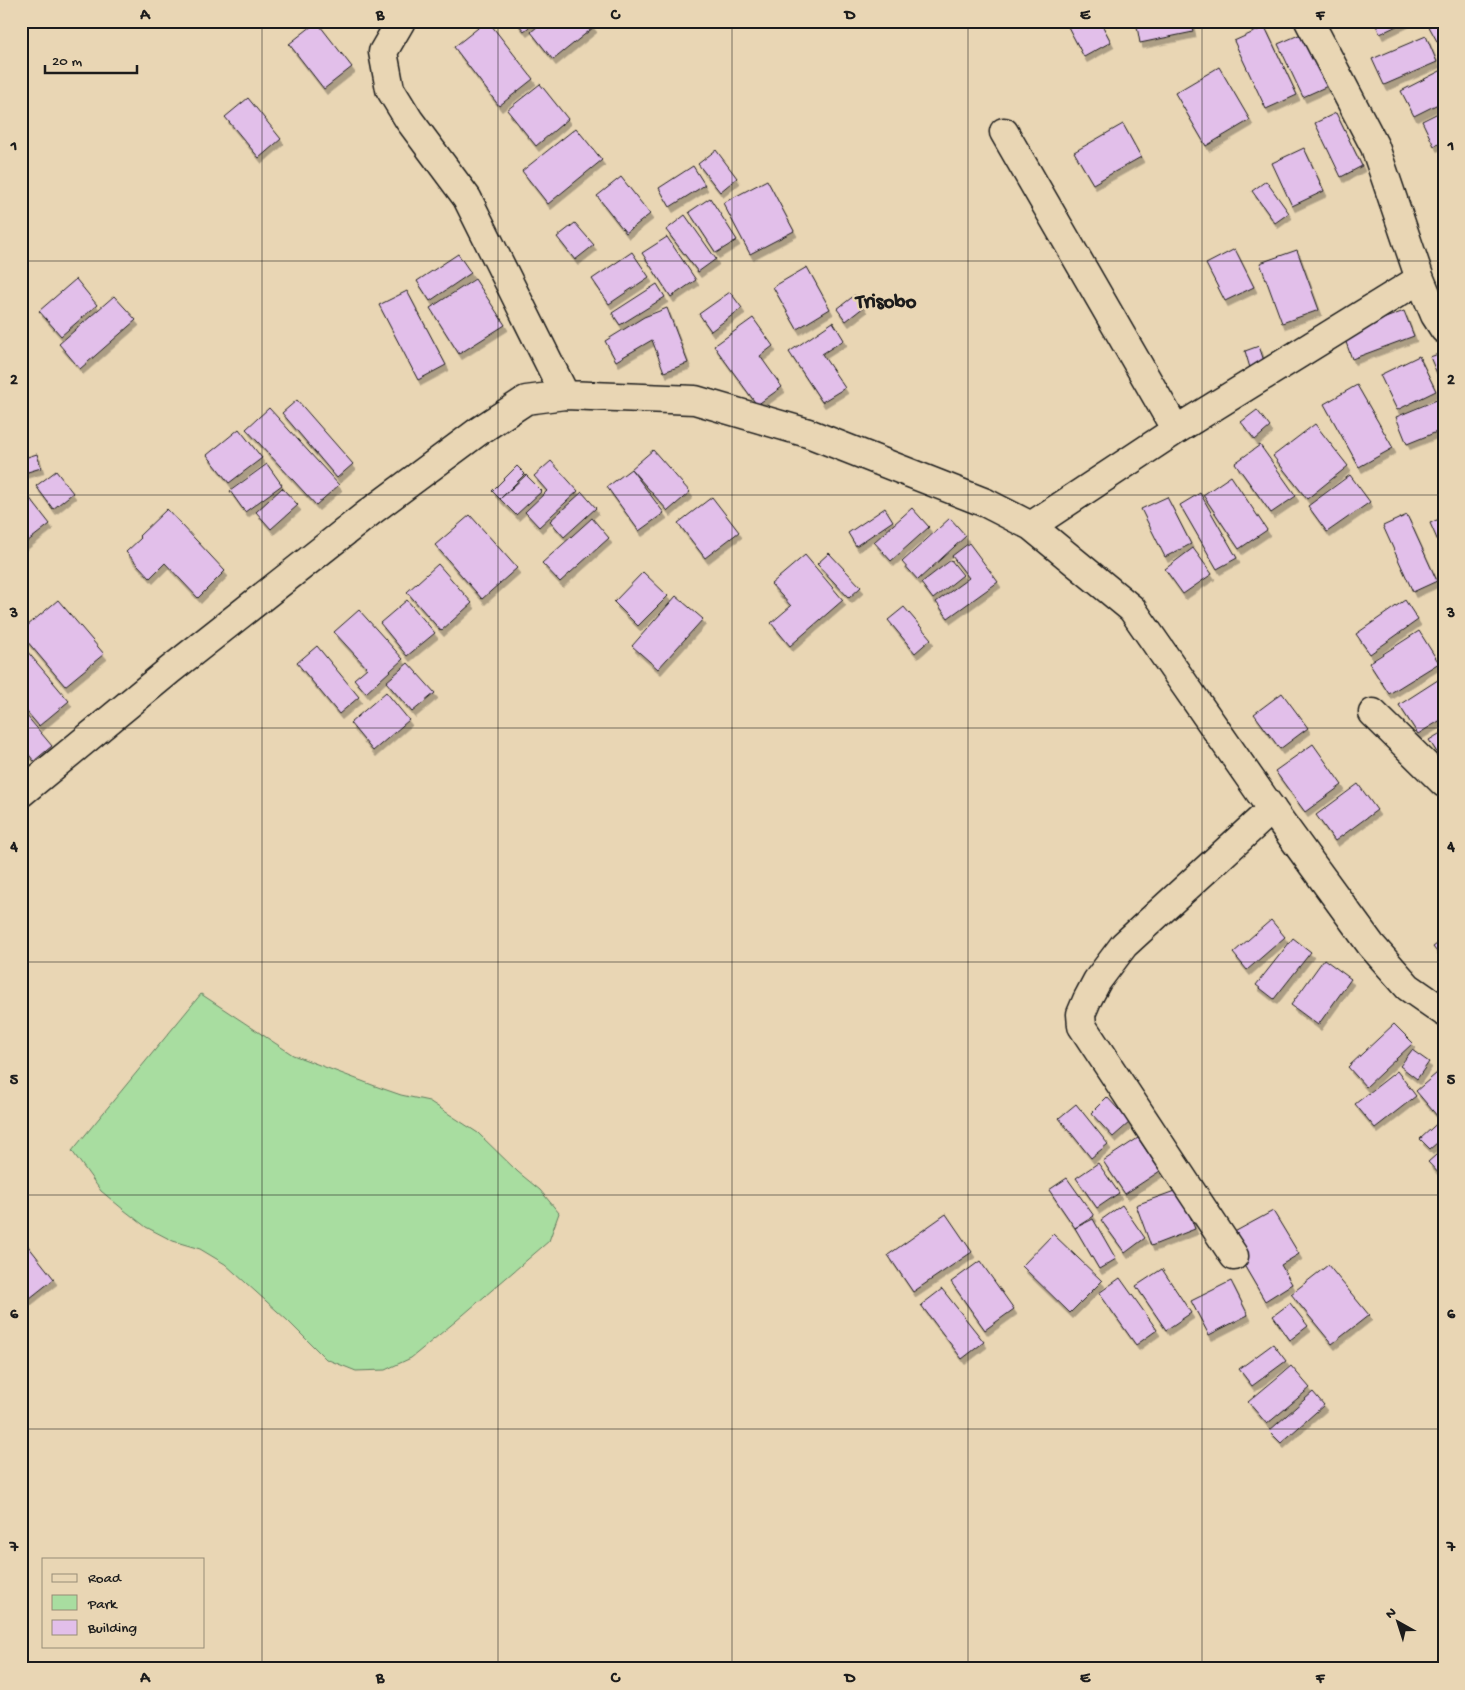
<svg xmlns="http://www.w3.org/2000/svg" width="1465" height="1690" font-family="'Gochi Hand',sans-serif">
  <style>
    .green { fill: #a8dda0; stroke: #627c5e }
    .building { fill: #e2bfea; stroke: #1c1c1c; filter: url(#shadow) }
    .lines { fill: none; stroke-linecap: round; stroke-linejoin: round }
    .minor-casing { stroke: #1c1c1c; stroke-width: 31 }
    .minor { stroke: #e9d6b4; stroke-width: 28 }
    .grid { fill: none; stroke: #1c1c1c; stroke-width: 1; stroke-opacity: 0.55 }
    .labels { text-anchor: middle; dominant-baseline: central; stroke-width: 4.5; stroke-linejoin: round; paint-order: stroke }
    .quarter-label { font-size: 21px; font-weight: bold; fill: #1c1c1c; stroke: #e9d6b4 }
    .neatline { fill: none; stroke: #1c1c1c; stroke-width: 2 }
    .grid-label { font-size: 16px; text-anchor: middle; font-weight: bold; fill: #1c1c1c }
  </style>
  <defs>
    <filter id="shadow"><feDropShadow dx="3" dy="5.5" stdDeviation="0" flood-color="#0004"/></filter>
  </defs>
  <rect width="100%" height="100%" fill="#e9d6b4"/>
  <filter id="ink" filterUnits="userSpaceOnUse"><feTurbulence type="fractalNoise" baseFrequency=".02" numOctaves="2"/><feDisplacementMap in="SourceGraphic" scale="10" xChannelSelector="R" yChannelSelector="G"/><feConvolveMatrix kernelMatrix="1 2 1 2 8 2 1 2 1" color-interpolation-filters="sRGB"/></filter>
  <g filter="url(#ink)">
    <!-- green -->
    <path class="green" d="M 201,994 L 293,1055 L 375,1086 L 401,1095 L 429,1101 L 478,1133 L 518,1172 L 540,1190 L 559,1213 L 549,1241 L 456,1321 L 411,1358 L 385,1370 L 356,1371 L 326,1359 L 287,1320 L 225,1264 L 200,1249 L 173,1241 L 146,1227 L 124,1210 L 101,1191 L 72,1151 Z"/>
    <!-- building -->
    <path class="building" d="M 487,21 L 488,21 L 533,79 L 499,106 L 454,47 Z
      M 516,21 L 537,21 L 524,31 Z
      M 544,21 L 589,21 L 594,27 L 553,60 L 531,32 Z
      M 1065,21 L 1100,21 L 1111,42 L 1084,57 Z
      M 1136,21 L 1191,21 L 1193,32 L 1140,43 Z
      M 1374,21 L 1407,21 L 1380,34 Z
      M 1426,21 L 1444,21 L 1444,54 Z
      M 317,22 L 352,67 L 324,89 L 289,44 Z
      M 1265,27 L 1297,95 L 1266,109 L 1234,41 Z
      M 1308,31 L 1332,84 L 1303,97 L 1278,44 Z
      M 1426,36 L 1437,62 L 1384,85 L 1372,59 Z
      M 1219,67 L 1250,120 L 1206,146 L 1175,93 Z
      M 1444,69 L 1444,101 L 1414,116 L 1401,91 Z
      M 540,84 L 568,119 L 536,146 L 507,110 Z
      M 248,98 L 281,139 L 259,158 L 225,117 Z
      M 1444,110 L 1444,141 L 1434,146 L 1422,121 Z
      M 1336,113 L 1362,166 L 1341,177 L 1315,123 Z
      M 1123,124 L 1141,157 L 1093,184 L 1074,152 Z
      M 576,128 L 602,160 L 548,204 L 522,171 Z
      M 1304,148 L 1324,191 L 1292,206 L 1272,163 Z
      M 716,150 L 737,178 L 720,192 L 698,164 Z
      M 693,166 L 705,185 L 670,207 L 659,188 Z
      M 621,177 L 650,214 L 626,233 L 597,196 Z
      M 767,180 L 794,231 L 750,254 L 723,203 Z
      M 1266,181 L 1289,213 L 1275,223 L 1252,191 Z
      M 710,198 L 737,240 L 716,253 L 689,212 Z
      M 685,215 L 716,259 L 698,272 L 666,230 Z
      M 575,223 L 594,245 L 575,260 L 557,237 Z
      M 667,237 L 696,280 L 671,297 L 642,253 Z
      M 1235,249 L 1254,287 L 1225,301 L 1206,264 Z
      M 1297,250 L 1319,310 L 1282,323 L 1260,263 Z
      M 632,252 L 649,277 L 609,304 L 592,279 Z
      M 458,254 L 471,273 L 430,301 L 417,281 Z
      M 807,267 L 830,309 L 797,329 L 773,287 Z
      M 76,279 L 97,305 L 61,336 L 39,311 Z
      M 475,279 L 505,325 L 459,354 L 430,308 Z
      M 657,284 L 665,297 L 620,325 L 612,313 Z
      M 407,291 L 446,365 L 418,380 L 379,305 Z
      M 730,292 L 742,308 L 711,331 L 699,314 Z
      M 855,295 L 864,307 L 846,321 L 837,309 Z
      M 114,296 L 136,320 L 80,369 L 59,344 Z
      M 667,308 L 688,363 L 664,372 L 652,340 L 616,361 L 605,341 L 644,317 Z
      M 1404,311 L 1414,336 L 1352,359 L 1343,334 Z
      M 753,318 L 773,346 L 760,356 L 782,387 L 757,405 L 714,346 Z
      M 833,322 L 844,340 L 822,354 L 845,388 L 822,402 L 789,352 Z
      M 1259,346 L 1268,373 L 1253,378 L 1245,351 Z
      M 1444,352 L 1444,390 L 1430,357 Z
      M 1419,356 L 1436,391 L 1397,410 L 1380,375 Z
      M 1357,385 L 1393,448 L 1359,467 L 1324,404 Z
      M 1439,399 L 1444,410 L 1444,429 L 1407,444 L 1396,417 Z
      M 297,400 L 353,464 L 337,478 L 282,413 Z
      M 269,408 L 339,485 L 316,505 L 246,429 Z
      M 1257,410 L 1270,427 L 1255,440 L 1241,422 Z
      M 1315,424 L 1348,466 L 1307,499 L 1273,456 Z
      M 239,429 L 262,458 L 229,483 L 207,455 Z
      M 1260,445 L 1296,496 L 1271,513 L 1235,463 Z
      M 653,450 L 690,492 L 668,511 L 631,469 Z
      M 37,454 L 41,468 L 21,474 L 21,459 Z
      M 551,461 L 578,491 L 539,527 L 525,512 L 547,491 L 534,476 Z
      M 267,464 L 282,485 L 245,512 L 230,491 Z
      M 517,466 L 525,474 L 500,499 L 492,491 Z
      M 631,469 L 664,513 L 639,531 L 607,487 Z
      M 56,471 L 73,493 L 53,509 L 36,486 Z
      M 526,475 L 542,491 L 516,515 L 500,499 Z
      M 1350,475 L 1370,502 L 1327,532 L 1308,506 Z
      M 1231,476 L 1267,530 L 1239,549 L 1203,495 Z
      M 21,487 L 50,524 L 23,545 L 21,543 Z
      M 282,488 L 298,505 L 271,529 L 256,512 Z
      M 582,492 L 596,508 L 564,537 L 550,521 Z
      M 1200,493 L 1237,558 L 1217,569 L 1180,505 Z
      M 712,497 L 739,532 L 705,558 L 678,523 Z
      M 1167,497 L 1191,544 L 1165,557 L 1141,509 Z
      M 885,508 L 893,521 L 856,546 L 848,533 Z
      M 912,508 L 929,527 L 891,561 L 874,542 Z
      M 167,509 L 225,571 L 198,598 L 165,563 L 150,578 L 126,552 L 141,538 L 139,536 Z
      M 470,515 L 517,568 L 482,599 L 435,545 Z
      M 1407,515 L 1437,581 L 1413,592 L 1383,526 Z
      M 1444,517 L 1444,555 L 1430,523 Z
      M 592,518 L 609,538 L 560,582 L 542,563 Z
      M 950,518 L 966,536 L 918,580 L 902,562 Z
      M 969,543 L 998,582 L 948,618 L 936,602 L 969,578 L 952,556 Z
      M 1193,548 L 1212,574 L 1183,594 L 1165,569 Z
      M 829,553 L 861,587 L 849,598 L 817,564 Z
      M 805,555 L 843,600 L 790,646 L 771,623 L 791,606 L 771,584 Z
      M 951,560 L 963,575 L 933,599 L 921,583 Z
      M 438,564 L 472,603 L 441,631 L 407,592 Z
      M 643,572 L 668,596 L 638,626 L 614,602 Z
      M 676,596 L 703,619 L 658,669 L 632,646 Z
      M 58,600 L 104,654 L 65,686 L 21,634 L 21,631 Z
      M 407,600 L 435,633 L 407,656 L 380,623 Z
      M 1405,600 L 1418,620 L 1370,654 L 1356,634 Z
      M 904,607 L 931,639 L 915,653 L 888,620 Z
      M 359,610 L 403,659 L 366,693 L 354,679 L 367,668 L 334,632 Z
      M 1419,631 L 1439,663 L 1389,694 L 1369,663 Z
      M 21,644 L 69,701 L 39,726 L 21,705 Z
      M 317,646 L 359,697 L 339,714 L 297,663 Z
      M 408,663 L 435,693 L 412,712 L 386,682 Z
      M 1444,676 L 1444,718 L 1418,734 L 1399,705 Z
      M 386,692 L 409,720 L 373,751 L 350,723 Z
      M 1282,693 L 1308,728 L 1280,749 L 1254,714 Z
      M 21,709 L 52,746 L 34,761 L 21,745 Z
      M 1444,731 L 1444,763 L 1429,740 Z
      M 1313,744 L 1342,785 L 1305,812 L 1275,771 Z
      M 1358,784 L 1377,810 L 1335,841 L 1316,815 Z
      M 1271,920 L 1285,937 L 1247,970 L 1233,953 Z
      M 1293,938 L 1311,952 L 1274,999 L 1256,985 Z
      M 1444,939 L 1444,961 L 1433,947 Z
      M 1324,959 L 1351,979 L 1318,1025 L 1291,1005 Z
      M 1394,1024 L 1413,1043 L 1366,1087 L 1348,1067 Z
      M 1412,1050 L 1429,1062 L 1417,1079 L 1400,1066 Z
      M 1444,1067 L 1444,1112 L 1438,1117 L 1416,1091 Z
      M 1397,1071 L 1416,1096 L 1375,1128 L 1355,1104 Z
      M 1107,1097 L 1130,1122 L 1113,1137 L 1091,1113 Z
      M 1076,1104 L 1108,1144 L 1091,1158 L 1059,1118 Z
      M 1444,1117 L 1444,1137 L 1430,1149 L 1420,1139 Z
      M 1138,1138 L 1160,1171 L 1125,1194 L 1103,1161 Z
      M 1444,1148 L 1444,1179 L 1428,1162 Z
      M 1098,1163 L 1119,1193 L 1097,1208 L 1076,1178 Z
      M 1067,1178 L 1094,1216 L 1075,1228 L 1049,1190 Z
      M 1180,1189 L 1195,1229 L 1151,1246 L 1136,1205 Z
      M 1122,1205 L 1145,1238 L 1125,1253 L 1101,1220 Z
      M 1273,1211 L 1299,1254 L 1281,1265 L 1292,1284 L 1265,1301 L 1227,1236 Z
      M 946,1214 L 972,1252 L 913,1292 L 888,1255 Z
      M 1093,1219 L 1116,1259 L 1099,1269 L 1075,1228 Z
      M 1053,1234 L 1102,1281 L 1070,1313 L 1022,1266 Z
      M 21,1237 L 54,1279 L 25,1302 L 21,1297 Z
      M 980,1261 L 1014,1309 L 985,1330 L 951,1282 Z
      M 1328,1265 L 1369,1315 L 1332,1344 L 1291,1294 Z
      M 1162,1269 L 1191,1313 L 1166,1330 L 1136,1286 Z
      M 1120,1278 L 1157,1330 L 1136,1345 L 1099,1293 Z
      M 1231,1281 L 1248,1315 L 1209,1335 L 1191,1301 Z
      M 942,1289 L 984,1342 L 962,1359 L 921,1305 Z
      M 1290,1303 L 1308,1326 L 1290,1340 L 1273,1316 Z
      M 1273,1344 L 1286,1361 L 1252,1386 L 1239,1369 Z
      M 1291,1366 L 1310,1388 L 1267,1424 L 1248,1402 Z
      M 1313,1392 L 1324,1405 L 1281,1443 L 1269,1431 Z"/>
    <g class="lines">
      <!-- minor casing -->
      <g class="minor-casing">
        <path id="minor" d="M 401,21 L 383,52 L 390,89 L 409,120 L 467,198 L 565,395
          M 1309,21 L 1375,147 L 1420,279 L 1435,315 L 1444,329
          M 1004,132 L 1176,430
          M 1031,526 L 1176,430 L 1420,279
          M 1373,713 L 1444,783
          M 21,793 L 170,670 L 370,512 L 479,431 L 526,400 L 565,395 L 695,400 L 808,433 L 986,503 L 1031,526 L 1132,609 L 1263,797 L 1371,945 L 1408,987 L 1444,1012
          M 1234,1256 L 1082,1026 L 1081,1014 L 1087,1000 L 1097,981 L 1124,945 L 1272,809"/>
      </g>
      <!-- minor -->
      <use href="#minor" class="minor"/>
    </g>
  </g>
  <!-- grid -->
  <path class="grid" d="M 262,21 L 262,1669M 498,21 L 498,1669M 732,21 L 732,1669M 968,21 L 968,1669M 1202,21 L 1202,1669M 21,261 L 1444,261M 21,495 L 1444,495M 21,728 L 1444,728M 21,962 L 1444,962M 21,1195 L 1444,1195M 21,1429 L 1444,1429"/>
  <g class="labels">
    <!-- quarter labels -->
    <g class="quarter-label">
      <text x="886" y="303">Trisobo</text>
    </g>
  </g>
  <!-- margin -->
  <rect width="1465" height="1690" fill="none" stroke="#e9d6b4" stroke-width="55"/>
  <!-- legend -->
  <rect x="42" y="1558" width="162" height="90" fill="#e9d6b4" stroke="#978c77"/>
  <rect x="52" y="1574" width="25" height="8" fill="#e9d6b4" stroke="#978c77"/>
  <text x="88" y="1582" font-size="15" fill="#1c1c1c">Road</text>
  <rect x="52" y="1595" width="25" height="15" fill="#a8dda0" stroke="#978c77"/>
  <text x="88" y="1608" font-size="15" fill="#1c1c1c">Park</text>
  <rect x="52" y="1620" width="25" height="15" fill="#e2bfea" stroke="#978c77"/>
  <text x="88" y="1632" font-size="15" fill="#1c1c1c">Building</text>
  <!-- north arrow -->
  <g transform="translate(1398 1622) rotate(321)" stroke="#e9d6b4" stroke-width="4" paint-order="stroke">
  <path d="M0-4L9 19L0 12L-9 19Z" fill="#1c1c1c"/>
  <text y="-8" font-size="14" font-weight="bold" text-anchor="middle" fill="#1c1c1c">N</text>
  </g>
  <!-- scale -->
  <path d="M45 65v8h92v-8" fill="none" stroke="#1c1c1c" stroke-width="2.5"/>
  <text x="52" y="65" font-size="15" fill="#1c1c1c" stroke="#e9d6b4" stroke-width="4" paint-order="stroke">20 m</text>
  <rect x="28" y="28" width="1410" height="1634" class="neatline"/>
  <g class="grid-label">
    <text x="145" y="19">A</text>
    <text x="380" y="19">B</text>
    <text x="615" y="19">C</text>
    <text x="850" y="19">D</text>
    <text x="1085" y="19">E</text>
    <text x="1320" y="19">F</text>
    <text x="14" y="150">1</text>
    <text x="1451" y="150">1</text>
    <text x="14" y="384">2</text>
    <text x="1451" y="384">2</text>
    <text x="14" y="617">3</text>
    <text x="1451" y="617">3</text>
    <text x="14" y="851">4</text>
    <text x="1451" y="851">4</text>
    <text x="14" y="1084">5</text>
    <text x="1451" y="1084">5</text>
    <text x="14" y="1318">6</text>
    <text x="1451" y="1318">6</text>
    <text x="14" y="1551">7</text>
    <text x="1451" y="1551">7</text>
    <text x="145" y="1682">A</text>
    <text x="380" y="1682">B</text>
    <text x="615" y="1682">C</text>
    <text x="850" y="1682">D</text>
    <text x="1085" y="1682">E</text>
    <text x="1320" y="1682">F</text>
  </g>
</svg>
